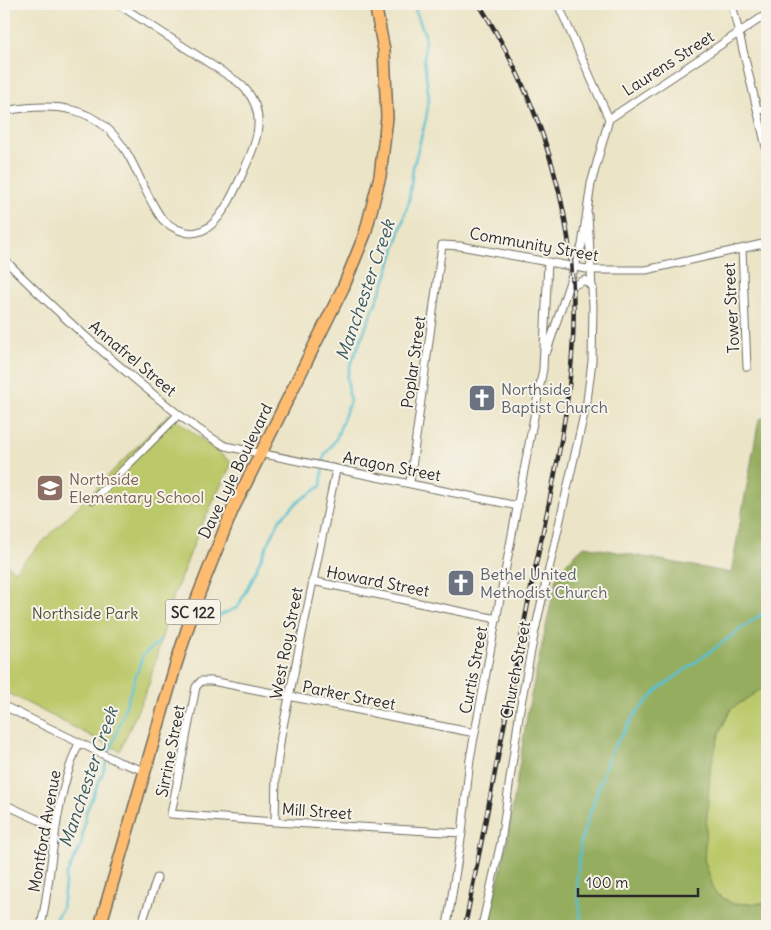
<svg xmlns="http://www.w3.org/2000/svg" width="771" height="930" font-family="Delius,sans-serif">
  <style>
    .green { fill: #bcc96b; stroke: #747a4b }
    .forest { fill: #95ad5f; stroke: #606c45 }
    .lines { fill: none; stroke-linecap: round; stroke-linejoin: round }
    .stream { stroke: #55c0d0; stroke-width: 2.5 }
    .minor-casing { stroke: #6e6c61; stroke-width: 9 }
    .primary-casing { stroke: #6e6c61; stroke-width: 14 }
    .minor { stroke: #fff; stroke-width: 7 }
    .primary { stroke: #febc70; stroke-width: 11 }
    .rail-casing { stroke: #2b2b2b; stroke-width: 4.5 }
    .rail { stroke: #f7f3e8; stroke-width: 2.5; stroke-dasharray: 8; stroke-linecap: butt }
    .labels { text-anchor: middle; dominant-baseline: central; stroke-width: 4; stroke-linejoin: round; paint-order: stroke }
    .shield { fill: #f7f3e8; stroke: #686764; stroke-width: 1 }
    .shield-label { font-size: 15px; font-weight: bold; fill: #2b2b2b }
    .street-label { font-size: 16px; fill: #2b2b2b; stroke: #f7f3e8 }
    .worship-label { font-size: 16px; fill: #5b616d; stroke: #f7f3e8; text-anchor: start }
    .education-label { font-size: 16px; fill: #785e54; stroke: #f7f3e8; text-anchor: start }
    .park-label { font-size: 16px; fill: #4f523b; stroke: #f7f3e8 }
    .water-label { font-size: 18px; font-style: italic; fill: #38585d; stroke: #f7f3e8 }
  </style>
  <rect width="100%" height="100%" fill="#f7f3e8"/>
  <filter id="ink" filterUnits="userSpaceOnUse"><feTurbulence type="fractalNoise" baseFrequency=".02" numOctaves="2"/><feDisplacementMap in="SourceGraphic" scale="10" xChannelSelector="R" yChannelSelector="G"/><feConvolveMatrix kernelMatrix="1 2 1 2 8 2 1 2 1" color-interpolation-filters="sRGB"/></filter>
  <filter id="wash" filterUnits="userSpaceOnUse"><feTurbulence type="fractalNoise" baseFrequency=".0096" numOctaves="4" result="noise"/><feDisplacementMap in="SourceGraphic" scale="20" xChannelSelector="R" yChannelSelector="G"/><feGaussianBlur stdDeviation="1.12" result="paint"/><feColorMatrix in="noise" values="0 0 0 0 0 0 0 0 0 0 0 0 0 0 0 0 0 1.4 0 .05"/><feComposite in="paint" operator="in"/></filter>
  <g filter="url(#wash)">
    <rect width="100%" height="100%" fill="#ebe4c6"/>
    <!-- green -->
    <path class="green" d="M 169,414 L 232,463 L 201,526 L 172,600 L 149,684 L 120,751 L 4,691 L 4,561 L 14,571 Z
      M 767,685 L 767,903 L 733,904 L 715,893 L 704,859 L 710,769 L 720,731 L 731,709 Z"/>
    <!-- forest -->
    <path class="forest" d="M 767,417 L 767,685 L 731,709 L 720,731 L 710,769 L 704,859 L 715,893 L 733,904 L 767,903 L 767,926 L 488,926 L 507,843 L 528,710 L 558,571 L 584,546 L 731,573 L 759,419 Z"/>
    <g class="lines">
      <!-- stream -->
      <path class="stream" d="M 208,621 L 238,607 L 280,519 L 299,501 L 321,486 L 324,456 L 336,439 L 350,401 L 347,377 L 350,366 L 386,278 L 409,201 L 413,168 L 426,119 L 429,99 L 424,60 L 425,35 L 413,4
        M 51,926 L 62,908 L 66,876 L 81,845 L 86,812 L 102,775 L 143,655 L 160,641
        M 581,926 L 577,880 L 581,840 L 610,753 L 636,713 L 659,689 L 767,610"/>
    </g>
  </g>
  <g filter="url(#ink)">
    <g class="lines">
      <!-- minor casing -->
      <g class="minor-casing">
        <path id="minor" d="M 732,4 L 767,151
          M 758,110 L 767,108
          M 4,111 C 54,102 98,104 127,153 C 140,175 148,201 163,220 C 205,255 225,211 240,179 C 255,145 273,112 238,82 L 118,4
          M 609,119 L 767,14
          M 742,249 L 747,367
          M 4,259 C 47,303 94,345 142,385 C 169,407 195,429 225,446 L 518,506
          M 568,288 L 585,280 L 593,288
          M 547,351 L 582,245 L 591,184 L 609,119 L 558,4
          M 410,482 L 442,245 L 460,246 L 592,270 L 646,270 L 767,243
          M 93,500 L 178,415
          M 312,581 L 497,619
          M 4,706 L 119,762 L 145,771
          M 4,804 L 56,828
          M 275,822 L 276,774 L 281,736 L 336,470
          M 462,833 L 275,822 L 171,814 L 196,687 L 201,681 L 212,681 L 475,733
          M 41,926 C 54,865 53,800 79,743
          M 141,926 L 157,878
          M 447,926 L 462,833 L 470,759 L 543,369 L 548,262
          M 482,926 L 501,842 L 520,709 L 534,635 L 587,401 L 592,361 L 593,307 L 588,215"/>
      </g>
      <!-- primary casing -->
      <g class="primary-casing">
        <path id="primary" d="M 100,926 L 176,664 L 198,596 L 232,511 L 343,288 L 365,234 L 380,176 L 387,118 L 384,50 L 375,4"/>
      </g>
      <!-- minor -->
      <use href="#minor" class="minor"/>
      <!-- primary -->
      <use href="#primary" class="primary"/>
      <!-- rail casing -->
      <g class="rail-casing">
        <path id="rail" d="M 465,926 C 486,815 508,704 530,593 C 547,509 569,424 573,339 C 579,219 542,104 479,4"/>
      </g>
      <!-- rail -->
      <use href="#rail" class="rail"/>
    </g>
  </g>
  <!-- icons -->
  <defs>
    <g id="church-square" transform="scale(1.4375)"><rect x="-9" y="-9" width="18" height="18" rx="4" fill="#6b7280" stroke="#f7f3e8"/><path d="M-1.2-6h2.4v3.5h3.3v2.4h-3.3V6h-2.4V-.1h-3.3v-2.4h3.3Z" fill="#fff"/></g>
    <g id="school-square" transform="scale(1.4375)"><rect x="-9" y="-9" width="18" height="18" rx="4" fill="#8d6e63" stroke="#f7f3e8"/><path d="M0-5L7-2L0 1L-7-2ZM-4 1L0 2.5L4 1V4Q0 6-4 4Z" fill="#fff"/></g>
  </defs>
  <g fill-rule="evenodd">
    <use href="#church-square" x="482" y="398"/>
    <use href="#school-square" x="50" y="488"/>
    <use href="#church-square" x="461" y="583"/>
  </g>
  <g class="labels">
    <!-- shield labels -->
    <rect class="shield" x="165.5" y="599.5" width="55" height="25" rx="4"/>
    <g class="shield-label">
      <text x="193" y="612">SC 122</text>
    </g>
    <!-- street labels -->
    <g class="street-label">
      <text transform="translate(668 63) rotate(-33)">Laurens Street</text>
      <text transform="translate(534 244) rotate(10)">Community Street</text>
      <text transform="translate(731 308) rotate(-93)">Tower Street</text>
      <text transform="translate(133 358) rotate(40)">Annafrel Street</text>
      <text transform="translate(413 362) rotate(-82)">Poplar Street</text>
      <text transform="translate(392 466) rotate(11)">Aragon Street</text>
      <text transform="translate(235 471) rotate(-64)">Dave Lyle Boulevard</text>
      <text transform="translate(378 581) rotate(11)">Howard Street</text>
      <text transform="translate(286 643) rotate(-79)">West Roy Street</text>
      <text transform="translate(473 670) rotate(-79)">Curtis Street</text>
      <text transform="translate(515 670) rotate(-79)">Church Street</text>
      <text transform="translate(349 695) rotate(11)">Parker Street</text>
      <text transform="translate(170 751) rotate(-79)">Sirrine Street</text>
      <text transform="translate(317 811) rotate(4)">Mill Street</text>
      <text transform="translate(44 831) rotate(-80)">Montford Avenue</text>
    </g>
    <!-- worship labels -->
    <g class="worship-label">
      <text x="501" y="389">Northside<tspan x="501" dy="18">Baptist Church</tspan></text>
      <text x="480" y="574">Bethel United<tspan x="480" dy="18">Methodist Church</tspan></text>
    </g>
    <!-- education labels -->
    <g class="education-label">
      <text x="69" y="479">Northside<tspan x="69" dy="18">Elementary School</tspan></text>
    </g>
    <!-- park labels -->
    <g class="park-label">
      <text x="85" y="613">Northside Park</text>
    </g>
    <!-- water labels -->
    <g class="water-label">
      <text transform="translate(365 290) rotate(-71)">Manchester Creek</text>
      <text transform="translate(88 777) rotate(-71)">Manchester Creek</text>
    </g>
  </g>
  <!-- margin -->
  <rect width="771" height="930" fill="none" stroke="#f7f3e8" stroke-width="20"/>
  <!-- scale -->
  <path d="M578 888v8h120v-8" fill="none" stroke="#2b2b2b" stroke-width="2.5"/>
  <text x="586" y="888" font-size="15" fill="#2b2b2b" stroke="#f7f3e8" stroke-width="4" paint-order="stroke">100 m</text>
</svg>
